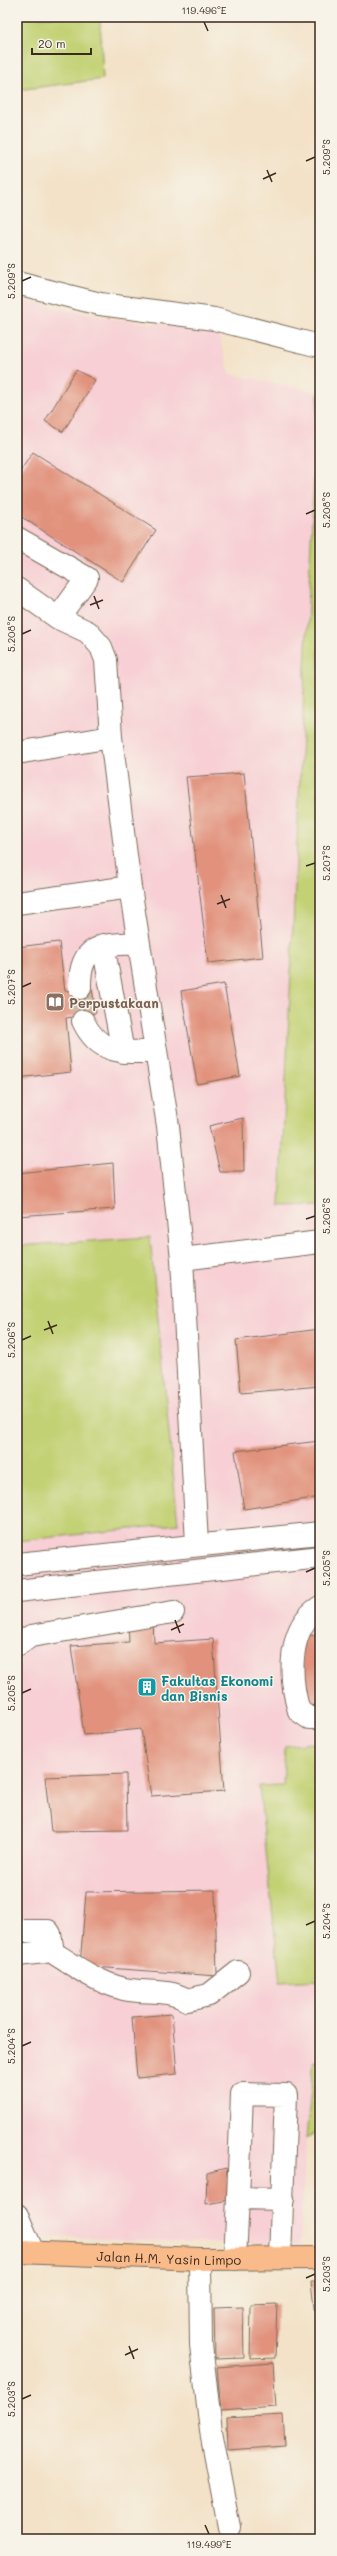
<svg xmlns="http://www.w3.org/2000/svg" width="337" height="2556" font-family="Mali,sans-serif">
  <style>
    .built { fill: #f7cfd4 }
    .green { fill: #c2d173; stroke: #7e7e48 }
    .building { fill: #e1917b }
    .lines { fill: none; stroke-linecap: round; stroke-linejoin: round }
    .minor-tunnel { stroke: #cebda6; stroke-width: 22; stroke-dasharray: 22 11; stroke-linecap: butt }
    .minor-casing { stroke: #7b6a5a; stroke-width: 24 }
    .major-casing { stroke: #7b6a5a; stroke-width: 24 }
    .minor { stroke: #fff; stroke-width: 22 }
    .major { stroke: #fabb8b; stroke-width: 22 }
    .ticks { fill: none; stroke: #3b2a1e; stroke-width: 1.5 }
    .labels { text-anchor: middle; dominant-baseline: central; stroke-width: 3; stroke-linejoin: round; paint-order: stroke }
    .education-label { font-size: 13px; font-weight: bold; fill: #785e54; stroke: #f7f3e8; text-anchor: start }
    .culture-label { font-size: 13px; font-weight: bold; fill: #0d838f; stroke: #f7f3e8; text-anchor: start }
    .street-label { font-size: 13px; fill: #3b2a1e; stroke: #f7f3e8 }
    .neatline { fill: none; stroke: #3b2a1e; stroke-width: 1.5 }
    .ticks-label { font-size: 10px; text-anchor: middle; fill: #3b2a1e }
  </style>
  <rect width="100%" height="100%" fill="#f7f3e8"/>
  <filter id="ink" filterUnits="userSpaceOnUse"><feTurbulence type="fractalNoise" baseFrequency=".025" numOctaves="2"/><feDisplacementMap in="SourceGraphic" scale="8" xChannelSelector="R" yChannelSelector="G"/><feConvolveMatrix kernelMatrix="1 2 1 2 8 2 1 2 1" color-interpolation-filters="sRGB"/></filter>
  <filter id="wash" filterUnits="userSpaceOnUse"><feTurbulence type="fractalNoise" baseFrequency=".012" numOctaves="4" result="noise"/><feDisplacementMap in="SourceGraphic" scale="16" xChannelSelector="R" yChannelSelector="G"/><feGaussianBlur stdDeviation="0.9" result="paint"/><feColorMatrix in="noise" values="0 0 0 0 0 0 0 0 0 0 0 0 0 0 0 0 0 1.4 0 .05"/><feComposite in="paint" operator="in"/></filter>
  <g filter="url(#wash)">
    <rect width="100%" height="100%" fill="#f3e2c8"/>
    <!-- built -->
    <path class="built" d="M 17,299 L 106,318 L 217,330 L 230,374 L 318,392 L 280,1206 L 320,1205 L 320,2062 L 314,2061 L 306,2139 L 300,2246 L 17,2235 Z"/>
    <!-- green -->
    <path class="green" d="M 17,17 L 100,17 L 103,79 L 17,90 Z
      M 318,392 L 320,1205 L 280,1206 Z
      M 150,1237 L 178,1524 L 17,1541 L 17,1246 Z
      M 320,1742 L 320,1980 L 280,1982 L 259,1786 L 283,1785 L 285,1746 Z
      M 314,2061 L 320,2062 L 320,2130 L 306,2139 Z"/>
    <g id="blocks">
      <!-- building -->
      <path class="building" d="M 76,370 L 95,380 L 63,432 L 45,421 Z
        M 33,452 L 156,530 L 123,582 L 17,514 L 17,476 Z
        M 244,773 L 263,957 L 208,963 L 186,777 Z
        M 59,942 L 65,991 L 92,989 L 96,1013 L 66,1018 L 71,1072 L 17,1078 L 17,947 Z
        M 224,984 L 240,1076 L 197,1084 L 181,991 Z
        M 243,1118 L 244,1172 L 220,1172 L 209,1126 Z
        M 113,1163 L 115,1209 L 17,1216 L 17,1173 Z
        M 320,1329 L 320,1386 L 241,1393 L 236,1340 Z
        M 320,1441 L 320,1497 L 244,1509 L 235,1451 Z
        M 153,1619 L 154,1643 L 213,1639 L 224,1791 L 151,1796 L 141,1729 L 84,1735 L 71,1646 L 129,1642 L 128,1622 Z
        M 320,1635 L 320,1704 L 306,1707 L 299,1636 Z
        M 126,1774 L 127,1830 L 51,1831 L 45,1777 Z
        M 215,1890 L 217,1976 L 80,1966 L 86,1892 Z
        M 172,2014 L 177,2074 L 137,2078 L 132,2017 Z
        M 226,2168 L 231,2200 L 206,2204 L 207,2173 Z
        M 311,2282 L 320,2282 L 320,2315 L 315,2316 Z
        M 277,2304 L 275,2358 L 250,2359 L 251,2305 Z
        M 243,2307 L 244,2358 L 215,2359 L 214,2308 Z
        M 273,2363 L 276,2407 L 221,2411 L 217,2367 Z
        M 283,2415 L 285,2446 L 228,2450 L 227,2418 Z"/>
    </g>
  </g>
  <g filter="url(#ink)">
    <use href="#blocks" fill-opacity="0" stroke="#7b6a5a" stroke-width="1"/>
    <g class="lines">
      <!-- minor-tunnel -->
      <path class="minor-tunnel" d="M 80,988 L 83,1021"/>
      <!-- minor casing -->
      <g class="minor-casing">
        <path id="minor" d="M 17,283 L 100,304 L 214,319 L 315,345
          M 17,538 L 87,578 L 58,618
          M 17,589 L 58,618 L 88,632 L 101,647 L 106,660 L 111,737 L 130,887 L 168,1126 L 182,1259 L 197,1544
          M 17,753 L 111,737
          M 17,903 L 130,887
          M 103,945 L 123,1052
          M 80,988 C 79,944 101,945 138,943
          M 83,1021 C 99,1055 123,1052 155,1052
          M 182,1259 L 320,1242
          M 17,1564 L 320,1533
          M 17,1591 L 320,1557
          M 320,1607 C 287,1627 289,1678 299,1711 L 309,1718 L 320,1718
          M 17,1645 L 31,1636 L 173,1612
          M 17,1931 L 48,1931 L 50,1934 L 52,1946 L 45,1952 L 17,1955
          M 49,1950 C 73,1965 96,1982 124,1989 C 146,1994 167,1988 187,2000 L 209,1995 L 238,1972
          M 17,2215 L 33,2252
          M 280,2258 L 286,2095 L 242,2094 L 238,2198 L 283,2199
          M 200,2259 L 201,2345 L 211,2431 L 229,2527
          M 235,2259 L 238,2198"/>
      </g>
      <!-- major casing -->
      <g class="major-casing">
        <g id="major">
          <path id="s1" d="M 17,2252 L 200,2259 L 320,2258"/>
        </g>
      </g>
      <!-- minor -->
      <use href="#minor" class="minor"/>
      <!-- major -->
      <use href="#major" class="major"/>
    </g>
  </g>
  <!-- ticks -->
  <path class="ticks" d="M 204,22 L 208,31M 306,161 L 315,157M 267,170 L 272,182M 263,179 L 276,173M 22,281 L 31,277M 306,514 L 315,510M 94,596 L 99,609M 90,605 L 103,600M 22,634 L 31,630M 306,866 L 315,863M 221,895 L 226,908M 217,904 L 230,899M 22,987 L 31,983M 306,1219 L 315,1216M 48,1321 L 53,1334M 44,1330 L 57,1325M 22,1340 L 31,1336M 306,1572 L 315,1568M 175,1620 L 180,1633M 171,1630 L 184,1624M 22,1693 L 31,1689M 306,1925 L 315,1921M 22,2046 L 31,2042M 306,2278 L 315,2274M 129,2346 L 134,2359M 125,2355 L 138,2349M 22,2399 L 31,2395M 205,2525 L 209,2534"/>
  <!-- icons -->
  <defs>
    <g id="library-square" transform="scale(1)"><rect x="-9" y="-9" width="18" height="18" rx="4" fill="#8d6e63" stroke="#f7f3e8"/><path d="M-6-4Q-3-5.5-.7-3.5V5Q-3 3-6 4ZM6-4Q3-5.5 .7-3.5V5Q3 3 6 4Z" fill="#fff"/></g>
    <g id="building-square" transform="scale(1)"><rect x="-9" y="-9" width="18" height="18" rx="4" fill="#0f9aa8" stroke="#f7f3e8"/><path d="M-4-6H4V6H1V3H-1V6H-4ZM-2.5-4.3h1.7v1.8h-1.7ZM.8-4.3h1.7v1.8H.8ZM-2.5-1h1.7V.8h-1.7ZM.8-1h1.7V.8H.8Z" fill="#fff"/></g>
  </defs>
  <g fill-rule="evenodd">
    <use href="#library-square" x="55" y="1002"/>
    <use href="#building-square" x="147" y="1687"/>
  </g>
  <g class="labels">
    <!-- education labels -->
    <g class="education-label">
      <text x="69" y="1002">Perpustakaan</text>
    </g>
    <!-- culture labels -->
    <g class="culture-label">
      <text x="161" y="1680">Fakultas Ekonomi<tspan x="161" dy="15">dan Bisnis</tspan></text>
    </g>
    <!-- street labels -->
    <g class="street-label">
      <text stroke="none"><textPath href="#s1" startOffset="152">Jalan H.M. Yasin Limpo</textPath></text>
    </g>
  </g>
  <!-- margin -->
  <rect width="337" height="2556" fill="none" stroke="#f7f3e8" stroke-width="44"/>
  <!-- scale -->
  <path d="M32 48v6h59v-6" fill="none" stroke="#3b2a1e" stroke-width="2"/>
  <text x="38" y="48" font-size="12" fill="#3b2a1e" stroke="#f7f3e8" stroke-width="3" paint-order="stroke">20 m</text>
  <rect x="22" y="22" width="293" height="2512" class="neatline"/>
  <g class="ticks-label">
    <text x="204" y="14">119.496°E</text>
    <text transform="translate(326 157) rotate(-90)" y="4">5.209°S</text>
    <text transform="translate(11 281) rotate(-90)" y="4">5.209°S</text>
    <text transform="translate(326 510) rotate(-90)" y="4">5.208°S</text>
    <text transform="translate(11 634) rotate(-90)" y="4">5.208°S</text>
    <text transform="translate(326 863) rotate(-90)" y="4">5.207°S</text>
    <text transform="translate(11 987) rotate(-90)" y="4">5.207°S</text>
    <text transform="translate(326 1216) rotate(-90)" y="4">5.206°S</text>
    <text transform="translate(11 1340) rotate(-90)" y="4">5.206°S</text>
    <text transform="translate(326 1568) rotate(-90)" y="4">5.205°S</text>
    <text transform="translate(11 1693) rotate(-90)" y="4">5.205°S</text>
    <text transform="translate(326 1921) rotate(-90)" y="4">5.204°S</text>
    <text transform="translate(11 2046) rotate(-90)" y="4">5.204°S</text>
    <text transform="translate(326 2274) rotate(-90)" y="4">5.203°S</text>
    <text transform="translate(11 2399) rotate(-90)" y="4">5.203°S</text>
    <text x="209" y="2548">119.499°E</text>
  </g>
</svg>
